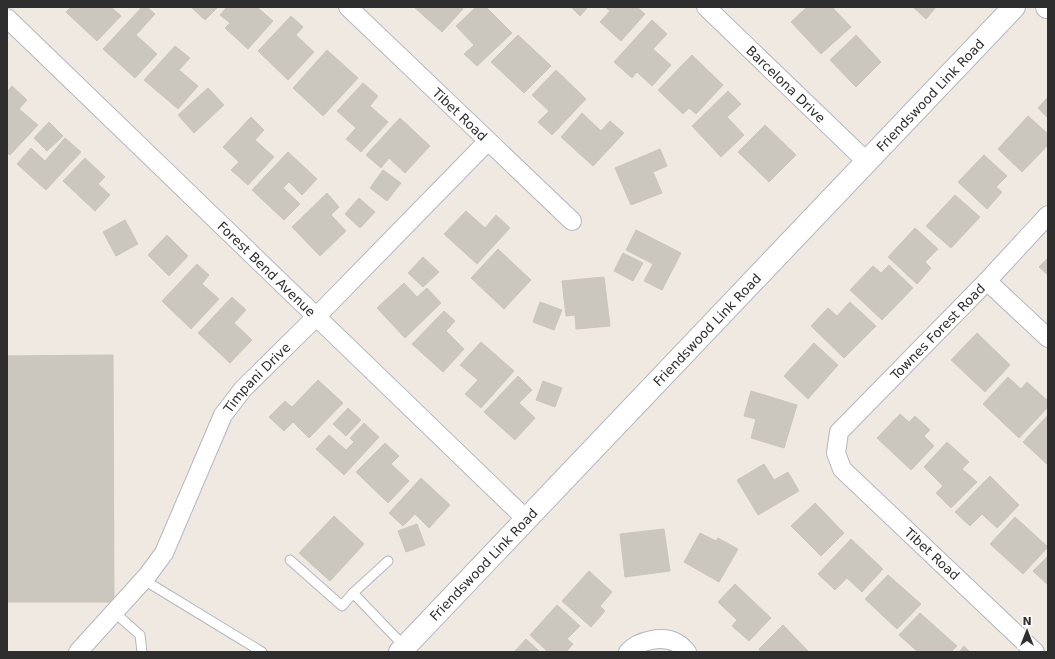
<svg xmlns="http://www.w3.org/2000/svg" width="1055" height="659" font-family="'DejaVu Sans',sans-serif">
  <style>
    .building { fill: #cbc7bf; stroke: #cbc5ba }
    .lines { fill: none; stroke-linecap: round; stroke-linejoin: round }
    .lane-casing { stroke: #b4b7c1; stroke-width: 11 }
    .street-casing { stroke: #b4b7c1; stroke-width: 20 }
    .secondary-casing { stroke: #b4b7c1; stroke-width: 24 }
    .lane { stroke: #fff; stroke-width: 9 }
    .street { stroke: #fff; stroke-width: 18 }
    .secondary { stroke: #fff; stroke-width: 22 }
    .labels { text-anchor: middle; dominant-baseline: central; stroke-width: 3; stroke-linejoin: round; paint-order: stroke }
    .street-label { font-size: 13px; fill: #2e2e2e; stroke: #fff }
  </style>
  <rect width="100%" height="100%" fill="#efe9e1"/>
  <!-- building -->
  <path class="building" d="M 71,7 L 111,7 L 121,16 L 97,41 L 66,12 Z
    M 142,7 L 147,7 L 155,14 L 136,35 L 157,54 L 135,78 L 103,49 Z
    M 191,7 L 218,7 L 205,20 Z
    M 227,7 L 257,7 L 273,21 L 248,49 L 225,28 L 230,23 L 220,15 Z
    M 414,7 L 461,7 L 463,9 L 442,32 Z
    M 476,7 L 486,7 L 512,33 L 477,66 L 464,54 L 474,45 L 456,26 Z
    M 571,7 L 588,7 L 580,16 Z
    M 605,7 L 637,7 L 645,14 L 621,41 L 600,22 L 610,11 Z
    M 807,7 L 832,7 L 851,27 L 821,54 L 791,22 Z
    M 913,7 L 936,7 L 926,19 Z
    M 291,16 L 303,27 L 296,35 L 314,52 L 288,80 L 258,51 Z
    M 652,20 L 667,34 L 653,49 L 671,65 L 652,86 L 637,72 L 632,78 L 614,62 Z
    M 518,35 L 551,66 L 524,93 L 491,62 Z
    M 856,35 L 881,62 L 856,87 L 830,60 Z
    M 175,46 L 190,58 L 179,70 L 198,86 L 178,109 L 144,80 Z
    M 327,50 L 358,78 L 323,116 L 293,88 Z
    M 692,55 L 723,85 L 696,114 L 689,108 L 683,114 L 658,90 Z
    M 556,70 L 586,99 L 552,135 L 538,122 L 549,111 L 532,95 Z
    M 363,83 L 378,96 L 370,106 L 388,122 L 361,152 L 346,139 L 356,128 L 337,111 Z
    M 12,86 L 27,100 L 19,109 L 38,125 L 10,155 L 7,153 L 7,92 Z
    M 208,88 L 224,105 L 194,133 L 178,115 Z
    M 728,91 L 741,104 L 727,117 L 744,135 L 721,157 L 692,126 Z
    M 1048,97 L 1048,118 L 1038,108 Z
    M 582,113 L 601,131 L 610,121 L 624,133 L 593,166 L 561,137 Z
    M 1028,116 L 1048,134 L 1048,145 L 1022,172 L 998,149 Z
    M 251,117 L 264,130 L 255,140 L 274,157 L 248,185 L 231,170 L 239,162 L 223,147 Z
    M 400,118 L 430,146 L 405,173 L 389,158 L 381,168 L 366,155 Z
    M 49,122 L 63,136 L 47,151 L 34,138 Z
    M 765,125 L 796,155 L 769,182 L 738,152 Z
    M 65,138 L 81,152 L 46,190 L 17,164 L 31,148 L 45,161 Z
    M 660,149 L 667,166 L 653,172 L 662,193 L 631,205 L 615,168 Z
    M 288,152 L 317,179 L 302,195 L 289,182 L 283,188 L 300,204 L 284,220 L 252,190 Z
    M 984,155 L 1007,176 L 996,187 L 1002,192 L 987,209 L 958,182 Z
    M 85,158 L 105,177 L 98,184 L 110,195 L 95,211 L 63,181 Z
    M 383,170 L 401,183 L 387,201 L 370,188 Z
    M 327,193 L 339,207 L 331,215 L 346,231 L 320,256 L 292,227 Z
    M 955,195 L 980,217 L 951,248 L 926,226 Z
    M 359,198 L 375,212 L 360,228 L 345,214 Z
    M 466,211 L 485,228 L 496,215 L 510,228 L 477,264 L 444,234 Z
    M 125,220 L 138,244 L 116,256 L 103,232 Z
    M 915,228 L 938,249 L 925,262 L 931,268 L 917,284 L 888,257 Z
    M 636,230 L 681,253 L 662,290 L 644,281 L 653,264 L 626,250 Z
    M 167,235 L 188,256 L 169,276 L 148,255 Z
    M 498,249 L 531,280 L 504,309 L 471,278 Z
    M 623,253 L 643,263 L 633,281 L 614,271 Z
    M 423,257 L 439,272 L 423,287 L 408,273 Z
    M 1048,258 L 1048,275 L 1039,267 Z
    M 197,264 L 209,275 L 202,284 L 219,299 L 191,329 L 162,301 Z
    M 889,265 L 913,288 L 882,320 L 850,290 L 873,266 L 881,273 Z
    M 604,277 L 610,326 L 576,329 L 575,315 L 566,316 L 562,281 Z
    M 404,283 L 417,297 L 427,288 L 441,303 L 405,338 L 377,308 Z
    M 232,297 L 246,310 L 234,323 L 252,340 L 230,363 L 198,333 Z
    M 540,302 L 562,310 L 554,330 L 533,322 Z
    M 850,302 L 876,326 L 844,358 L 811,326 L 828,308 L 837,316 Z
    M 444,311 L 455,321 L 446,331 L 464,349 L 443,372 L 412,344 Z
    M 977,333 L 1010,365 L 985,392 L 951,360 Z
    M 481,342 L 514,371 L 481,408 L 465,394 L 478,380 L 460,365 Z
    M 814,343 L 838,365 L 808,399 L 784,376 Z
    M 113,355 L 114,602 L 7,602 L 7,356 Z
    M 518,376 L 532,390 L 519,403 L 535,418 L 515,440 L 484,412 Z
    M 1008,377 L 1021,389 L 1027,382 L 1048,401 L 1048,407 L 1019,438 L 983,404 Z
    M 318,380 L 343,403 L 309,438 L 293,422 L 284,431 L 269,417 L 285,401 L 292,407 Z
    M 543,381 L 562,388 L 555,407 L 536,400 Z
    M 751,391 L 797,405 L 784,448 L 751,438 L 756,419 L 744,416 Z
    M 348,408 L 361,420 L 346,436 L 333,424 Z
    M 900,414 L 909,422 L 915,416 L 930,430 L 924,436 L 934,446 L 911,470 L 877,438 Z
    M 1048,415 L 1048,465 L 1023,442 Z
    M 364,423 L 379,437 L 344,475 L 316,449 L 329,435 L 346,450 L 354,442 L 350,438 Z
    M 947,442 L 969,462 L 962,469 L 977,482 L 951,508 L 936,493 L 943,486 L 924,467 Z
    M 385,443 L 399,456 L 391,464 L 409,481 L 388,503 L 356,472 Z
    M 764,464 L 774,480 L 788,472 L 799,491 L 758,515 L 737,480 Z
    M 990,476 L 1019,505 L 997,528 L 982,514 L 970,526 L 955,512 Z
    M 421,478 L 450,505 L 429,528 L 415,514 L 403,526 L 389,513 Z
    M 815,503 L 844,533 L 821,556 L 791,526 Z
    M 334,516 L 364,544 L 330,581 L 299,553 Z
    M 1015,517 L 1048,547 L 1023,574 L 990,544 Z
    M 417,524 L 425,545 L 406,552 L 398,531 Z
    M 664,529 L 670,571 L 625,577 L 620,534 Z
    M 700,533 L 716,541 L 718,538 L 738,549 L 719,582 L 684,562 Z
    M 851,539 L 883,569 L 862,592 L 847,578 L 835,590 L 818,574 Z
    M 1048,556 L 1048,585 L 1033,571 Z
    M 589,571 L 612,592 L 600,606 L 605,611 L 591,627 L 562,601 Z
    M 888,575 L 921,604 L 897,629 L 865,599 Z
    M 735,584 L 771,618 L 749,641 L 732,626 L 737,620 L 718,602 Z
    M 557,605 L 580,626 L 567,639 L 573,644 L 566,652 L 548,652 L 530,635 Z
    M 920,613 L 957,646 L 951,652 L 918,652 L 899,635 Z
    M 783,625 L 809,652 L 761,652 L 759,649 Z
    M 526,639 L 540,652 L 514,652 Z
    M 964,646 L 970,652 L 959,652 Z"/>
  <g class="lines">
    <!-- lane casing -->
    <g class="lane-casing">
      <path id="lane" d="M 290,560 L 342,606 L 353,593
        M 388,561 L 353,593 L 405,647
        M 144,580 L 262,652
        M 114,612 L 140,635 L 142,652"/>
    </g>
    <!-- street casing -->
    <g class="street-casing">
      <g id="street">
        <path id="s1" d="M 348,7 L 572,221"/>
        <path id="s2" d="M 706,7 L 866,161"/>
        <path id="s3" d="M 7,18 L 527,520"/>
        <path d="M 987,281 L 1048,338"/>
        <path id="s4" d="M 78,652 L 147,576 L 164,553 L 223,415 L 243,389 L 316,317 L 488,141"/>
        <path d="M 628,652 C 639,640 663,635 677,643 C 681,645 684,649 687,652"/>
        <path id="s5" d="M 1035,652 L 842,469 L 836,453 L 839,432 L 987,281 L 1048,215"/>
      </g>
    </g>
    <!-- secondary casing -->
    <g class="secondary-casing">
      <g id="secondary">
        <path d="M 1047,7 L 1048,7"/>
        <path id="s6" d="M 400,652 L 1014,7"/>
      </g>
    </g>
    <!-- lane -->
    <use href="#lane" class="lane"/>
    <!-- street -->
    <use href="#street" class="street"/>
    <!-- secondary -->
    <use href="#secondary" class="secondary"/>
  </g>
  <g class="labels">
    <!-- street labels -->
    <g class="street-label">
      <text stroke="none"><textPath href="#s2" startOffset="111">Barcelona Drive</textPath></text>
      <text stroke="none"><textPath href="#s6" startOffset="769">Friendswood Link Road</textPath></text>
      <text stroke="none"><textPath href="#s1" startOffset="155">Tibet Road</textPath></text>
      <text stroke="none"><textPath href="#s3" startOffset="361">Forest Bend Avenue</textPath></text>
      <text stroke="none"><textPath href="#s6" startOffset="445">Friendswood Link Road</textPath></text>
      <text stroke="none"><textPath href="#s5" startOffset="445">Townes Forest Road</textPath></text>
      <text stroke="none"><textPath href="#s4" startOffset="332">Timpani Drive</textPath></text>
      <text transform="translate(932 554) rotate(43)">Tibet Road</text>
      <text stroke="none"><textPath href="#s6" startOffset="121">Friendswood Link Road</textPath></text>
    </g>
  </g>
  <!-- border -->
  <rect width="1055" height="659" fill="none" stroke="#2e2e2e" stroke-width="16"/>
  <!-- north arrow -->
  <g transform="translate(1027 631)" stroke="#ffffff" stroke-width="3" paint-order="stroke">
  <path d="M0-3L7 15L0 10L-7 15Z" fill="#2e2e2e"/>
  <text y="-6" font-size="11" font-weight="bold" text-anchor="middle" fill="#2e2e2e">N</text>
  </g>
</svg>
